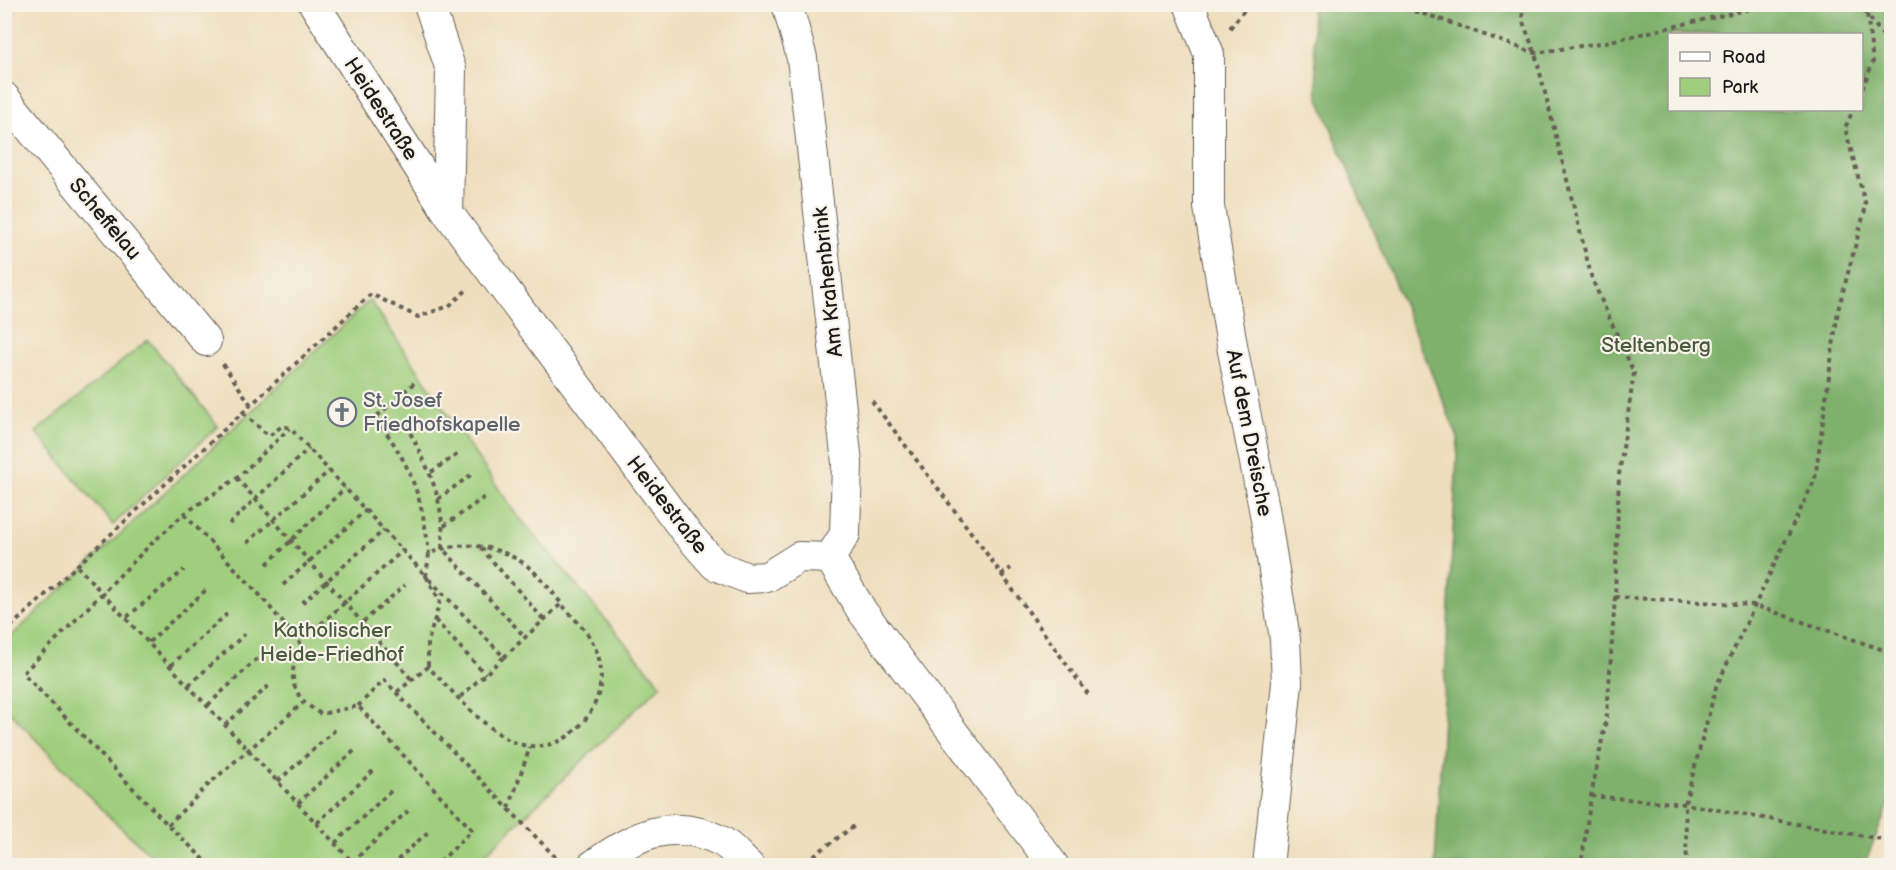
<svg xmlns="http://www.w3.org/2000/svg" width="1896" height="870" font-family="'Balsamiq Sans',sans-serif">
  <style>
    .green { fill: #9fce7d; stroke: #5e754c; stroke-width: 1.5 }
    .forest { fill: #7fb16c; stroke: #4e6644; stroke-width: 1.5; fill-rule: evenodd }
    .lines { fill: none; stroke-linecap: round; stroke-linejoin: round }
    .street-casing { stroke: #666055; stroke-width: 32 }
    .path { stroke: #666055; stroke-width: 4; stroke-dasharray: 4.5 4.5; stroke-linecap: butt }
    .street { stroke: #fff; stroke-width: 30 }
    .labels { text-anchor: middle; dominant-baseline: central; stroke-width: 4.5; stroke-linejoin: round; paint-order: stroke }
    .street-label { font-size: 21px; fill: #1c1c1c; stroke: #f7f3e8 }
    .park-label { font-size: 21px; fill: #4a5a3e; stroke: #f7f3e8 }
    .worship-label { font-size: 21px; fill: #5b616d; stroke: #f7f3e8; text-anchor: start }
  </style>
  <rect width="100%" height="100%" fill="#f7f3e8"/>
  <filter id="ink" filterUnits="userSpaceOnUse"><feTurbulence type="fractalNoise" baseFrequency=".0167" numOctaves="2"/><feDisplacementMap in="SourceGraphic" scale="12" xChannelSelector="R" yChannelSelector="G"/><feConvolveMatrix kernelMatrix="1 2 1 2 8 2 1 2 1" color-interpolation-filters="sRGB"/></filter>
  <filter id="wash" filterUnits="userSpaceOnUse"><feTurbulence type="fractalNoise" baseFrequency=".008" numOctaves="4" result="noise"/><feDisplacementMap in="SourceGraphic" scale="24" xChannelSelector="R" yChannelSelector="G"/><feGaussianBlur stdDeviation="1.35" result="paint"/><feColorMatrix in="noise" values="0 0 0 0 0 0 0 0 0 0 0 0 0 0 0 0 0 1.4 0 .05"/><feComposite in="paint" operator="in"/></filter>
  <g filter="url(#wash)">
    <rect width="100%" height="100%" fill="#efdebe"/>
    <!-- green -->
    <path class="green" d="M 370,300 L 513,510 L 661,685 L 474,865 L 162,865 L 106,814 L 5,707 L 5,642 Z
      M 148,340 L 218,426 L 113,525 L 36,432 Z"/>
    <!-- forest -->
    <path class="forest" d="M 1311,5 L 1891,5 L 1892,797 L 1864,865 L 1435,865 L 1458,438 L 1318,96 ZM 1670,34 L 1862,34 L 1862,110 L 1670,110 Z"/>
  </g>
  <g filter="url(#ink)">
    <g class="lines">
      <!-- street casing -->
      <g class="street-casing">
        <path id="street" d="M 314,4 L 448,213 L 685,531 L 715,565 L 747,578 L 767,577 L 799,557 L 830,558 L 862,611 L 1054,866
          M 429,4 L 451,70 L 448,213
          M 787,4 L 802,58 L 847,463 L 845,534 L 830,558
          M 1189,4 L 1209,54 L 1209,207 L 1233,351 L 1264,508 L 1285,639 L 1287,683 L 1268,866
          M 4,97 L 206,341
          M 592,866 C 633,836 671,816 721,841 C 731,846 740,858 749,866"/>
      </g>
      <!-- path -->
      <path class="path" d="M 1388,4 L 1434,17 L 1535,53 L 1606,42 L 1772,4
        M 1522,4 L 1523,22 L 1535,53 L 1592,279 L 1634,373 L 1619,475 L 1615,597 L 1607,715 L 1591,796 L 1581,866
        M 1859,4 L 1892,47
        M 1230,28 L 1249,4
        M 1862,89 L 1873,62 L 1867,13
        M 223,364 L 251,405
        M 414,383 L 375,418 C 410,461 423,499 429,554
        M 872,401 L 979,543 L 1088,694
        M 243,413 L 269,436 L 282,426 L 290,428 L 426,576 L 440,601 L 428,642 L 428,667
        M 406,425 C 427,464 446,502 442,548 L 525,637
        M 431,472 L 461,452
        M 237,478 L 412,680
        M 438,499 L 472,474
        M 184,514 L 258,593 L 300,643 C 288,677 289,695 321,714 L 358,706 L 472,830 L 436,866
        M 229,524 L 309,448
        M 444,526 L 486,496
        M 247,543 L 329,471
        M 481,548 L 544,620
        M 267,564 L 345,488
        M 77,566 L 356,866
        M 1001,575 L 1011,568
        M 283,585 L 366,510
        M 1615,597 L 1754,605 L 1892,653
        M 302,603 L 384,530
        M 127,617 L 184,570
        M 435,620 L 485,674
        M 363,622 L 405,585
        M 321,624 L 403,550
        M 4,633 L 371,294 L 418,317 L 449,306 L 469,288
        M 149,642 L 207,589
        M 504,657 L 561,604
        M 171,665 L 227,614
        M 189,685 L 245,634
        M 397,692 L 428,667 C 454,692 477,722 509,740 C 525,749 550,748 565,738 C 600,715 613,671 588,635 C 581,625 572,616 564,607 C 552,592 537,571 520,561 C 492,544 458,540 429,554 L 426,576 L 504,657 L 459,698
        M 208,705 L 262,654
        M 358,706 L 384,680 L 563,865
        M 225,725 L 272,683
        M 278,781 L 335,730
        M 1591,796 L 1685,804 L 1892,841
        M 298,803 L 355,750
        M 509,808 L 530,747
        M 317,823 L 374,770
        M 168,825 L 210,783 L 303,703
        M 335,843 L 393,789
        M 352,862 L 408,811
        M 211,866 L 168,825 L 23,673 L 150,545 L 184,514 L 237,478 L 290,428
        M 391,866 L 428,832
        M 799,866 L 857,824
        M 1687,866 L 1685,804 L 1716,687 L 1815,479 L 1838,310 L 1866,206 L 1845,128 L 1853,110"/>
      <!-- street -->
      <use href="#street" class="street"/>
    </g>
  </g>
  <!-- icons -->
  <defs>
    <g id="church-ring" transform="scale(1.5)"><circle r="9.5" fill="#f7f3e8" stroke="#6b7280" stroke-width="1.5"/><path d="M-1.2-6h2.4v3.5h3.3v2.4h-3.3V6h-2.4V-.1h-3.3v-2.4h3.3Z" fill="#6b7280"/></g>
  </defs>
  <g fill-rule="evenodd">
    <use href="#church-ring" x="342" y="412"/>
  </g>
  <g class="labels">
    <!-- street labels -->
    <g class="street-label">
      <text transform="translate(381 109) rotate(57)">Heidestraße</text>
      <text transform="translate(105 219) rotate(50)">Scheffelau</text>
      <text transform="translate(828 282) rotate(-96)">Am Krahenbrink</text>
      <text transform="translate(1249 433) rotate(79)">Auf dem Dreische</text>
      <text transform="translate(667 505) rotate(52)">Heidestraße</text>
    </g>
    <!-- park labels -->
    <g class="park-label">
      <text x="1656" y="345">Steltenberg</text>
      <text x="332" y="630">Katholischer<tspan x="332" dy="24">Heide-Friedhof</tspan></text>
    </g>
    <!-- worship labels -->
    <g class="worship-label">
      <text x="363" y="400">St. Josef<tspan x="363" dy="24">Friedhofskapelle</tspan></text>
    </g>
  </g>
  <!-- margin -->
  <rect width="1896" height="870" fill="none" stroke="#f7f3e8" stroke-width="24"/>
  <!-- legend -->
  <rect x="1668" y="33" width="195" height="78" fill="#f7f3e8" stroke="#9f9d96" stroke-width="1.5"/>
  <rect x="1680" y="52" width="30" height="9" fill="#ffffff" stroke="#9f9d96" stroke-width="1.5"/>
  <text x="1722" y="63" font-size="18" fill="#1c1c1c">Road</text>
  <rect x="1680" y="78" width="30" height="18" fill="#9fce7d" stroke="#9f9d96" stroke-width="1.5"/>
  <text x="1722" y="93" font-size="18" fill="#1c1c1c">Park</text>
</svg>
